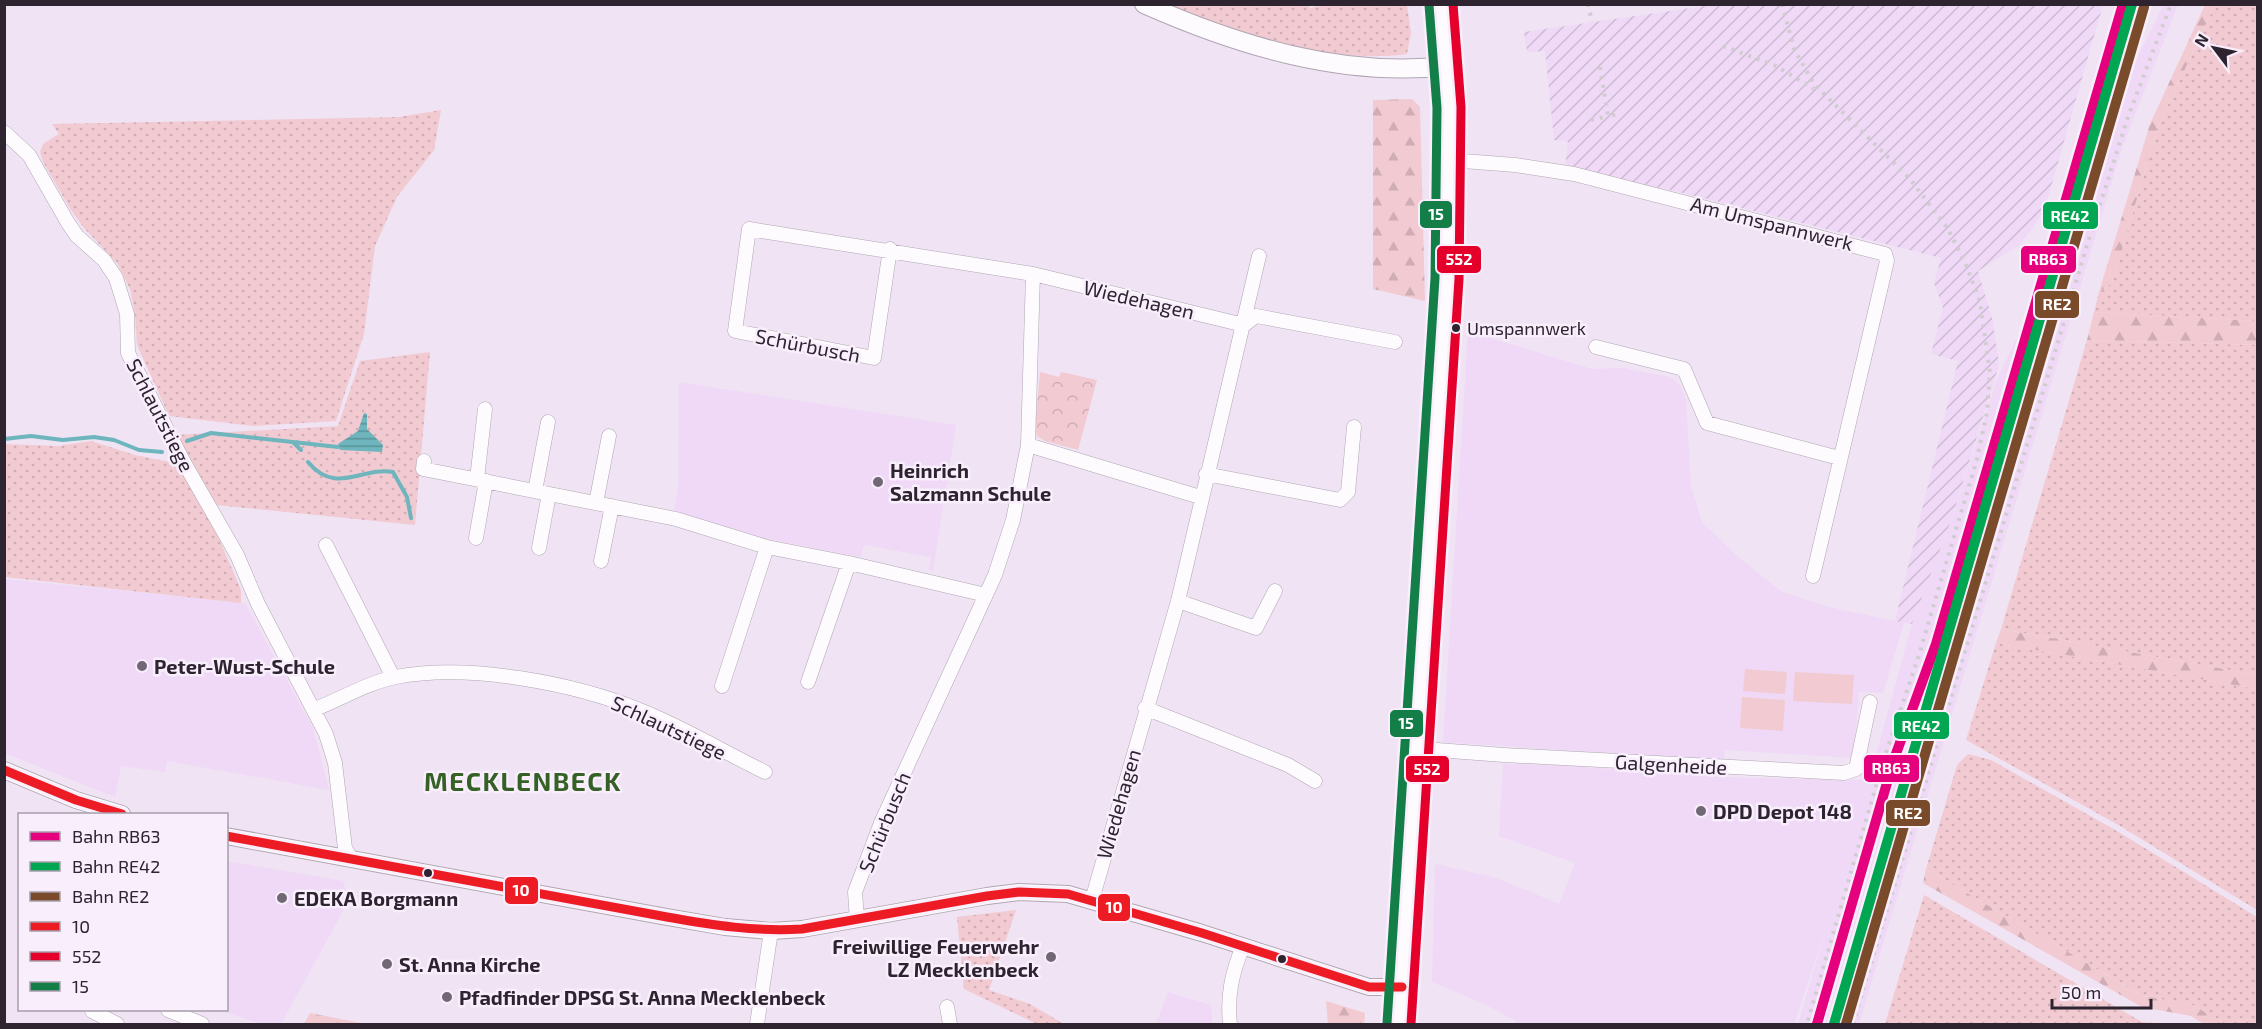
<svg xmlns="http://www.w3.org/2000/svg" width="2262" height="1029" font-family="'Exo 2',sans-serif">
  <style>
    .built { fill: #efd9f6 }
    .industrial { fill: url(#industrial-furrows) }
    .grass { fill: url(#grass-dots) }
    .forest { fill: url(#forest-firs) }
    .park { fill: url(#park-crowns) }
    .garden { fill: #f2cad2 }
    .water { fill: url(#water-rules) }
    .lines { fill: none; stroke-linecap: round; stroke-linejoin: round }
    .stream { stroke: #6eb5bd; stroke-width: 4 }
    .minor-casing { stroke: #b0a6b3; stroke-width: 15 }
    .tertiary-casing { stroke: #b0a6b3; stroke-width: 18 }
    .secondary-casing { stroke: #b0a6b3; stroke-width: 20 }
    .minor { stroke: #fdfbfd; stroke-width: 14 }
    .tertiary { stroke: #fdfbfd; stroke-width: 16 }
    .secondary { stroke: #fdfbfd; stroke-width: 18 }
    .rail { stroke: #d0ccd0; stroke-width: 4; stroke-dasharray: 3 6; stroke-linecap: butt }
    .bus-1-casing { stroke: #f8eefc; stroke-width: 14 }
    .bus-2-casing { stroke: #f8eefc; stroke-width: 14 }
    .bus-3-casing { stroke: #f8eefc; stroke-width: 14 }
    .bus-1 { stroke: #ed1c24; stroke-width: 9 }
    .bus-2 { stroke: #e4002b; stroke-width: 9 }
    .bus-3 { stroke: #137e48; stroke-width: 9 }
    .rail-1-casing { stroke: #f8eefc; stroke-width: 15 }
    .rail-2-casing { stroke: #f8eefc; stroke-width: 15 }
    .rail-3-casing { stroke: #f8eefc; stroke-width: 15 }
    .rail-1 { stroke: #e5007d; stroke-width: 10 }
    .rail-2 { stroke: #00a651; stroke-width: 10 }
    .rail-3 { stroke: #7a4b2a; stroke-width: 10 }
    .bus-dot { fill: #2d2430; stroke: #f8eefc; stroke-width: 2 }
    .poi-dot { fill: #716775; stroke: #f8eefc; stroke-width: 2 }
    .labels { text-anchor: middle; dominant-baseline: central; stroke-width: 5; stroke-linejoin: round; paint-order: stroke }
    .bus-label { font-size: 18px; fill: #2d2430; stroke: #f8eefc; text-anchor: start }
    .street-label { font-size: 20px; fill: #2d2430; stroke: #f8eefc }
    .poi-label { font-size: 20px; font-weight: bold; fill: #2d2430; stroke: #f8eefc; text-anchor: start }
    .district-label { font-size: 26px; font-weight: bold; letter-spacing: 1.5px; fill: #366126; stroke: #f8eefc }
    .line-badge { stroke: #f8eefc; stroke-width: 2 }
    .badge-label { font-size: 16px; text-anchor: middle; font-weight: bold; fill: #fff }
  </style>
  <defs>
    <pattern id="industrial-furrows" width="10" height="10" patternUnits="userSpaceOnUse" patternTransform="scale(1.5)"><rect width="10" height="10" fill="#efd9f6"/><path d="M-1 1l2-2M0 10L10 0M9 11l2-2" fill="none" stroke="#cdbad3"/></pattern>
    <pattern id="grass-dots" width="8" height="8" patternUnits="userSpaceOnUse" patternTransform="scale(1.5)"><rect width="8" height="8" fill="#f2cad2"/><path d="M2 2h.1M6 6h.1" fill="none" stroke="#d0adb5" stroke-width="1.8" stroke-linecap="round"/></pattern>
    <pattern id="forest-firs" width="22" height="20" patternUnits="userSpaceOnUse" patternTransform="scale(1.5)"><rect width="22" height="20" fill="#f2cad2"/><path d="M5 1l3.5 6h-7zM16 11l3.5 6h-7z" fill="#d0adb5"/></pattern>
    <pattern id="park-crowns" width="20" height="18" patternUnits="userSpaceOnUse" patternTransform="scale(1.5)"><rect width="20" height="18" fill="#f2cad2"/><path d="M2 6a3 3 0 1 1 6 0M12 15a3 3 0 1 1 6 0" fill="none" stroke="#d0adb5"/></pattern>
    <pattern id="water-rules" width="6" height="5" patternUnits="userSpaceOnUse" patternTransform="scale(1.5)"><rect width="6" height="5" fill="#6eb5bd"/><path d="M0 2.5h6" fill="none" stroke="#5b939a"/></pattern>
  </defs>
  <rect width="100%" height="100%" fill="#f0e3f4"/>
  <!-- built -->
  <path class="built" d="M 2116,5 L 2145,5 L 2126,71 L 2127,79 L 2163,5 L 2178,5 L 2122,148 L 1859,1024 L 1798,1024 L 1826,929 L 1794,1024 L 1514,1024 L 1516,1021 L 1486,1005 L 1432,982 L 1435,864 L 1497,878 L 1559,904 L 1575,863 L 1499,836 L 1503,764 L 1555,765 L 1744,778 L 1869,780 L 1912,624 L 1952,518 L 1997,379 L 2029,314 Z
    M 1468,331 L 1592,369 L 1624,368 L 1670,377 L 1680,385 L 1686,399 L 1691,486 L 1702,522 L 1736,555 L 1782,592 L 1829,607 L 1904,623 L 1883,693 L 1859,692 L 1854,758 L 1725,750 L 1724,761 L 1443,742 Z
    M 679,382 L 956,425 L 933,571 L 929,570 L 931,557 L 864,545 L 861,557 L 742,534 L 674,511 L 678,488 Z
    M 4,579 L 245,603 L 313,728 L 329,790 L 167,761 L 165,772 L 121,766 L 115,797 L 5,753 Z
    M 227,861 L 343,881 L 349,900 L 281,1024 L 261,1024 L 220,1010 L 226,1010 Z
    M 1168,992 L 1211,1005 L 1212,1024 L 1156,1024 Z"/>
  <!-- industrial -->
  <path class="industrial" d="M 1718,4 L 2103,5 L 2045,208 L 2033,228 L 2018,246 L 1978,271 L 1993,321 L 1999,365 L 1952,518 L 1912,624 L 1895,621 L 1958,361 L 1931,354 L 1943,308 L 1934,283 L 1941,258 L 1683,193 L 1565,167 L 1568,142 L 1554,140 L 1545,51 L 1527,52 L 1524,32 Z"/>
  <!-- grass -->
  <path class="grass" d="M 1305,4 L 1311,8 L 1324,4 L 1407,5 L 1411,33 L 1407,54 C 1321,65 1239,33 1160,5 Z
    M 2215,5 L 2257,5 L 2257,321 L 2094,312 L 2099,292 L 2112,283 L 2159,124 Z
    M 441,110 L 434,150 L 397,197 L 375,246 L 364,334 L 336,421 L 253,426 L 169,416 L 137,345 L 135,315 L 130,289 L 117,263 L 84,228 L 71,210 L 43,162 L 40,152 L 43,144 L 59,134 L 52,124 L 399,117 Z
    M 2087,340 L 2257,345 L 2257,675 L 2001,629 Z
    M 430,352 L 415,525 L 216,505 L 176,435 L 338,426 L 360,361 Z
    M 91,441 L 135,455 L 180,464 L 205,506 L 241,590 L 241,603 L 5,577 L 4,444 L 58,446 Z
    M 1996,643 L 2257,689 L 2257,910 L 2120,826 L 1966,740 Z
    M 1968,754 L 1991,760 L 2117,831 L 2257,917 L 2257,1024 L 2225,1024 L 2193,1005 L 2143,996 L 1926,869 L 1957,765 Z
    M 1924,895 L 2142,1022 L 2171,1024 L 1885,1024 Z
    M 1016,910 L 989,990 L 1030,1004 L 1064,1024 L 1037,1024 L 964,989 L 957,917 Z"/>
  <!-- forest -->
  <path class="forest" d="M 2205,5 L 2215,5 L 2159,124 L 2112,283 L 2099,292 L 2150,124 Z
    M 1412,99 L 1420,107 L 1425,301 L 1373,289 L 1373,100 Z
    M 2094,312 L 2257,321 L 2257,345 L 2087,340 Z
    M 2001,629 L 2257,675 L 2257,689 L 1996,643 Z
    M 1926,869 L 2143,996 L 2193,1005 L 2225,1024 L 2204,1024 L 2191,1016 L 2142,1007 L 1923,883 Z
    M 1326,1001 L 1365,1013 L 1364,1024 L 1328,1024 Z
    M 310,1013 L 366,1024 L 304,1024 Z"/>
  <!-- park -->
  <path class="park" d="M 1040,372 L 1059,377 L 1061,372 L 1097,380 L 1078,450 L 1045,441 L 1037,436 L 1035,428 Z"/>
  <!-- garden -->
  <path class="garden" d="M 1745,669 L 1787,672 L 1785,694 L 1743,691 Z
    M 1795,672 L 1854,675 L 1852,704 L 1793,701 Z
    M 1742,697 L 1785,700 L 1783,731 L 1740,728 Z"/>
  <!-- water -->
  <path class="water" d="M 364,413 L 367,414 L 367,429 L 383,445 L 382,452 L 340,450 L 338,444 L 358,431 Z"/>
  <g class="lines">
    <!-- stream -->
    <path class="stream" d="M 4,439 L 31,436 L 63,440 L 94,437 L 114,440 L 139,450 L 162,452
      M 187,441 L 211,433 L 338,447
      M 293,442 L 301,450
      M 308,462 C 336,496 362,466 393,472 L 407,497 L 411,518"/>
    <!-- minor casing -->
    <g class="minor-casing">
      <path id="minor" d="M 4,132 L 29,155 L 68,223 L 77,236 L 104,260 L 116,278 L 127,314 L 128,353 L 182,459 L 237,555 L 258,604 L 326,734 L 335,763 L 345,848 L 352,860
        M 1450,160 L 1515,165 L 1574,174 L 1885,254 L 1887,261 L 1813,576
        M 1033,274 L 1244,325 L 1256,316 L 1395,342
        M 1596,347 L 1684,369 L 1707,423 L 1839,458
        M 1028,445 L 1200,497
        M 424,461 L 423,469 L 676,519 L 767,547 L 849,563 L 986,595
        M 1206,474 L 1340,500 L 1348,492 L 1354,427
        M 477,479 L 485,409
        M 535,491 L 548,422
        M 596,503 L 609,436
        M 476,538 L 486,481
        M 326,545 L 393,677
        M 539,548 L 549,494
        M 601,561 L 612,506
        M 1178,601 L 1256,628 L 1275,591
        M 808,682 L 849,563
        M 722,686 L 767,547
        M 1145,708 L 1288,765 L 1315,781
        M 315,709 C 341,699 369,682 396,677 C 468,663 574,683 642,711 C 684,728 724,752 765,772
        M 1418,746 L 1437,750 L 1504,755 L 1844,773 L 1856,769 L 1870,702
        M 1092,900 L 1178,601 L 1259,256
        M 857,920 L 855,892 L 881,823 L 995,575 L 1013,520 L 1028,445 L 1033,274 L 749,229 L 735,331 L 874,358 L 890,249
        M 947,1007 L 950,1024
        M 93,1010 L 92,1011 L 117,1024
        M 168,1010 L 202,1024
        M 757,1024 L 771,931
        M 1230,1024 C 1227,995 1232,973 1243,946"/>
    </g>
    <!-- tertiary casing -->
    <g class="tertiary-casing">
      <path id="tertiary" d="M 4,770 L 76,800 L 122,814
        M 226,836 L 667,917 L 725,927 L 771,931 L 802,929 L 987,896 L 1019,892 L 1068,894 L 1202,933 L 1369,987 L 1402,987"/>
    </g>
    <!-- secondary casing -->
    <g class="secondary-casing">
      <path id="secondary" d="M 1144,4 C 1239,46 1343,78 1448,66
        M 1399,1024 L 1447,279 C 1450,187 1452,96 1441,4"/>
    </g>
    <!-- minor -->
    <use href="#minor" class="minor"/>
    <!-- tertiary -->
    <use href="#tertiary" class="tertiary"/>
    <!-- secondary -->
    <use href="#secondary" class="secondary"/>
    <!-- rail -->
    <path class="rail" d="M 1588,4 L 1592,22
      M 1782,4 L 1794,49 L 1814,84 L 1910,179 L 1948,229 L 1967,267 L 1980,302 L 1990,373 L 1987,412 L 1977,459 L 1918,658 L 1883,762 L 1807,1024
      M 1723,46 L 1776,66 L 1814,89
      M 1600,67 L 1608,116 L 1621,114
      M 1591,120 L 1608,116
      M 1853,1024 L 2088,242 L 2128,117 L 2171,4"/>
    <!-- bus-1 casing -->
    <g class="bus-1-casing">
      <path id="bus-1" d="M 4,770 L 76,800 L 122,814
        M 226,836 L 667,917 C 712,925 756,932 802,929 L 987,896 L 1019,892 L 1068,894 L 1202,933 L 1369,987 L 1402,987"/>
    </g>
    <!-- bus-2 casing -->
    <g class="bus-2-casing">
      <path id="bus-2" d="M 1411,1024 L 1459,279 L 1461,107 L 1453,4"/>
    </g>
    <!-- bus-3 casing -->
    <g class="bus-3-casing">
      <path id="bus-3" d="M 1387,1023 L 1435,278 L 1437,108 L 1429,5"/>
    </g>
    <!-- bus-1 -->
    <use href="#bus-1" class="bus-1"/>
    <!-- bus-2 -->
    <use href="#bus-2" class="bus-2"/>
    <!-- bus-3 -->
    <use href="#bus-3" class="bus-3"/>
    <!-- rail-1 casing -->
    <g class="rail-1-casing">
      <path id="rail-1" d="M 1817,1024 L 1893,762 L 1936,644 L 2123,4"/>
    </g>
    <!-- rail-2 casing -->
    <g class="rail-2-casing">
      <path id="rail-2" d="M 1834,1024 L 2132,4"/>
    </g>
    <!-- rail-3 casing -->
    <g class="rail-3-casing">
      <path id="rail-3" d="M 1846,1024 L 2144,7"/>
    </g>
    <!-- rail-1 -->
    <use href="#rail-1" class="rail-1"/>
    <!-- rail-2 -->
    <use href="#rail-2" class="rail-2"/>
    <!-- rail-3 -->
    <use href="#rail-3" class="rail-3"/>
  </g>
  <!-- markers -->
  <g class="bus-dot">
    <circle cx="1456" cy="328" r="5"/>
    <circle cx="428" cy="873" r="5"/>
    <circle cx="1282" cy="959" r="5"/>
  </g>
  <g class="poi-dot">
    <circle cx="878" cy="482" r="6"/>
    <circle cx="142" cy="666" r="6"/>
    <circle cx="1701" cy="811" r="6"/>
    <circle cx="282" cy="898" r="6"/>
    <circle cx="1051" cy="957" r="6"/>
    <circle cx="387" cy="964" r="6"/>
    <circle cx="447" cy="997" r="6"/>
  </g>
  <g class="labels">
    <!-- bus labels -->
    <g class="bus-label">
      <text x="1467" y="328">Umspannwerk</text>
    </g>
    <!-- street labels -->
    <g class="street-label">
      <text transform="translate(1772 223) rotate(14)">Am Umspannwerk</text>
      <text transform="translate(1139 299) rotate(13)">Wiedehagen</text>
      <text transform="translate(808 345) rotate(11)">Schürbusch</text>
      <text transform="translate(161 415) rotate(63)">Schlautstiege</text>
      <text transform="translate(669 727) rotate(25)">Schlautstiege</text>
      <text transform="translate(1671 764) rotate(3)">Galgenheide</text>
      <text transform="translate(1118 804) rotate(-74)">Wiedehagen</text>
      <text transform="translate(884 822) rotate(-68)">Schürbusch</text>
    </g>
    <!-- poi labels -->
    <g class="poi-label">
      <text x="890" y="470">Heinrich<tspan x="890" dy="23">Salzmann Schule</tspan></text>
      <text x="154" y="666">Peter-Wust-Schule</text>
      <text x="1713" y="811">DPD Depot 148</text>
      <text x="294" y="898">EDEKA Borgmann</text>
      <text x="1039" y="946" text-anchor="end">Freiwillige Feuerwehr<tspan x="1039" dy="23">LZ Mecklenbeck</tspan></text>
      <text x="399" y="964">St. Anna Kirche</text>
      <text x="459" y="997">Pfadfinder DPSG St. Anna Mecklenbeck</text>
    </g>
    <!-- district labels -->
    <g class="district-label">
      <text x="523" y="780">MECKLENBECK</text>
    </g>
  </g>
  <g class="line-badge">
    <rect x="1419" y="200" width="34" height="29" rx="6" fill="#137e48"/>
    <rect x="2042" y="201" width="57" height="29" rx="6" fill="#00a651"/>
    <rect x="1436" y="245" width="46" height="29" rx="6" fill="#e4002b"/>
    <rect x="2020" y="245" width="57" height="29" rx="6" fill="#e5007d"/>
    <rect x="2034" y="290" width="46" height="29" rx="6" fill="#7a4b2a"/>
    <rect x="1389" y="709" width="35" height="29" rx="6" fill="#137e48"/>
    <rect x="1893" y="711" width="57" height="29" rx="6" fill="#00a651"/>
    <rect x="1863" y="754" width="57" height="29" rx="6" fill="#e5007d"/>
    <rect x="1405" y="755" width="45" height="28" rx="6" fill="#e4002b"/>
    <rect x="1885" y="799" width="46" height="28" rx="6" fill="#7a4b2a"/>
    <rect x="504" y="876" width="35" height="29" rx="6" fill="#ed1c24"/>
    <rect x="1097" y="893" width="34" height="29" rx="6" fill="#ed1c24"/>
  </g>
  <g class="badge-label">
    <text x="1436" y="220">15</text>
    <text x="2070" y="222">RE42</text>
    <text x="1459" y="265">552</text>
    <text x="2048" y="265">RB63</text>
    <text x="2057" y="310">RE2</text>
    <text x="1406" y="729">15</text>
    <text x="1921" y="732">RE42</text>
    <text x="1891" y="774">RB63</text>
    <text x="1427" y="775">552</text>
    <text x="1908" y="819">RE2</text>
    <text x="521" y="896">10</text>
    <text x="1114" y="913">10</text>
  </g>
  <!-- border -->
  <rect width="2262" height="1029" fill="none" stroke="#2d2430" stroke-width="12"/>
  <!-- legend -->
  <rect x="18" y="813" width="210" height="198" fill="#f8eefc" stroke="#a79daa" stroke-width="1.5"/>
  <rect x="30" y="832" width="30" height="9" fill="#e5007d" stroke="#a79daa" stroke-width="1.5"/>
  <text x="72" y="843" font-size="18" fill="#2d2430">Bahn RB63</text>
  <rect x="30" y="862" width="30" height="9" fill="#00a651" stroke="#a79daa" stroke-width="1.5"/>
  <text x="72" y="873" font-size="18" fill="#2d2430">Bahn RE42</text>
  <rect x="30" y="892" width="30" height="9" fill="#7a4b2a" stroke="#a79daa" stroke-width="1.5"/>
  <text x="72" y="903" font-size="18" fill="#2d2430">Bahn RE2</text>
  <rect x="30" y="922" width="30" height="9" fill="#ed1c24" stroke="#a79daa" stroke-width="1.5"/>
  <text x="72" y="933" font-size="18" fill="#2d2430">10</text>
  <rect x="30" y="952" width="30" height="9" fill="#e4002b" stroke="#a79daa" stroke-width="1.5"/>
  <text x="72" y="963" font-size="18" fill="#2d2430">552</text>
  <rect x="30" y="982" width="30" height="9" fill="#137e48" stroke="#a79daa" stroke-width="1.5"/>
  <text x="72" y="993" font-size="18" fill="#2d2430">15</text>
  <!-- north arrow -->
  <g transform="translate(2214 48) rotate(302)" stroke="#f8eefc" stroke-width="4.5" paint-order="stroke">
  <path d="M0-4.5L10 22L0 15L-10 22Z" fill="#2d2430"/>
  <text y="-9" font-size="16" font-weight="bold" text-anchor="middle" fill="#2d2430">N</text>
  </g>
  <!-- scale -->
  <path d="M2052 999v9h99v-9" fill="none" stroke="#2d2430" stroke-width="3"/>
  <text x="2061" y="999" font-size="18" fill="#2d2430" stroke="#f8eefc" stroke-width="4.5" paint-order="stroke">50 m</text>
</svg>
